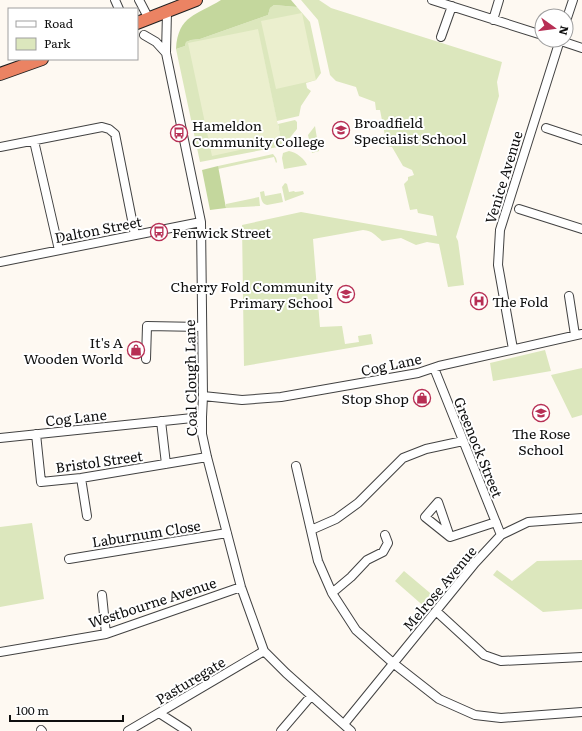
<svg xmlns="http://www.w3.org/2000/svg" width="582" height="731" font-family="Literata,serif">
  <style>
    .green { fill: #dce7bd }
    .forest { fill: #c4d79d }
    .pitch { fill: #ebefce }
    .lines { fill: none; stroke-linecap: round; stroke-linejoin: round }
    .minor-casing { stroke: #424242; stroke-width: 10 }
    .highway-casing { stroke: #202020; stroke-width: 14 }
    .minor { stroke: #fff; stroke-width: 8 }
    .highway { stroke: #eb8363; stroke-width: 12 }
    .labels { text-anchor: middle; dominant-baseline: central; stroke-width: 4; stroke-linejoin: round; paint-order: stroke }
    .poi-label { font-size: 14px; fill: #0f0f0f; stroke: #fff; text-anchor: start }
    .street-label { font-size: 14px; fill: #0f0f0f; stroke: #fff }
  </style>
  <rect width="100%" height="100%" fill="#fef9f2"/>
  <!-- green -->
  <path class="green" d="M 301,0 L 319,0 L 331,8 L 502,62 L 497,82 L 499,96 L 456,237 L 458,241 L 464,285 L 448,287 L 439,244 L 427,242 L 416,245 L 401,238 L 382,241 C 375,235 373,231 363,230 L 313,239 L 320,327 L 342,326 L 345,344 L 359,342 L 358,336 L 371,334 L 373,344 L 244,366 L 242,225 L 301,212 L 437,236 L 433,216 L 418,213 L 417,209 L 410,210 L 404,184 L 408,180 L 408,177 L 414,175 L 412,170 L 403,166 L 392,147 L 387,146 L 380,110 L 376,110 L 375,102 L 359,96 L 356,87 L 336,81 L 330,75 L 318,20 Z
    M 274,5 L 297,7 L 310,22 L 321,73 L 316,80 L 306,83 L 307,88 L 311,91 L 301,106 L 299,116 L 277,121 L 258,30 L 281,141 L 278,124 L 295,120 L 297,122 L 297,129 L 283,146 L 200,162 L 176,49 L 185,46 L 186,42 L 191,40 L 200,39 L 268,15 L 270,8 Z
    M 315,126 L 319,151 L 312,153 L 308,135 Z
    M 289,151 C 296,152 305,159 307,165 L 284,169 L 282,158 L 283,153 Z
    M 273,154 L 276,158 L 277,162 L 276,163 L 274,157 L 218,169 L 218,166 Z
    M 285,183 L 287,184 L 289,192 L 294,191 L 295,192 L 303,191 L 304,194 L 285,201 L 282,187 Z
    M 264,191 L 265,196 L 281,193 L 283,202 L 267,205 C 261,204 261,197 260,192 Z
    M 259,197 L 260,206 L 226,208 L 226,204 Z
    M 545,350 L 551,371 L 493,381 L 490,363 Z
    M 582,368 L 582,415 L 572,418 L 551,375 Z
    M 32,523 L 44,599 L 0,607 L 0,527 Z
    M 582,560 L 582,609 L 543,612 L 493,575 L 497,570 L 512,581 L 537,561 Z
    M 404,571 L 436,598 L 427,609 L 395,581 Z"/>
  <!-- forest -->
  <path class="forest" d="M 221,0 L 291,0 L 297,7 L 274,5 L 270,8 L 268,15 L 200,39 L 191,40 L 186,42 L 185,46 L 176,49 C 178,15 197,15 221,0 Z
    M 218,166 L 226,208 L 210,210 L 202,170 Z"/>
  <!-- pitch -->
  <path class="pitch" d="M 302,13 L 316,80 L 276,89 L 261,21 Z
    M 258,29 L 281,141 L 212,156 L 188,43 Z"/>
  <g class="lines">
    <!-- minor casing -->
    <g class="minor-casing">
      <path id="minor" d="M 115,0 L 119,9
        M 139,0 L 149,19
        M 432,0 L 542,35
        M 167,12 L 166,53 L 201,222 L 203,396 L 202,417 L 202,434 L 207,457 L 241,587 L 264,651 L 286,673 L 351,731
        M 493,20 L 499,0
        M 566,21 L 573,0
        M 144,35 L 156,42 L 166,53
        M 441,37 L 452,6
        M 558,40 L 582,48
        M 546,128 L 582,140
        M 34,141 L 59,250
        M 0,147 L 102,127 L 109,129 L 115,134 L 135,235
        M 519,209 L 582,229
        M 0,262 L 201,222
        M 569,296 L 575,335
        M 513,349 L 498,265 L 500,230 L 560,40
        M 146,359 L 147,326 L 202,327
        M 434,368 L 501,535
        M 203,396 L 242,400 L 281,397 L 418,373 L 439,366 L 582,334
        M 161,421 L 166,464
        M 36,434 L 41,482 L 81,478 L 207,457
        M 0,438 L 202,417
        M 296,466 L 318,561 L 332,593 L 356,630 L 393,663 L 439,699 L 475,715 L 501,718 L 582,712
        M 81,478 L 87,516
        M 311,530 L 336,519 L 358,503 L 403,458 L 426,449 L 463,441
        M 450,537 L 438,502 L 425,517 L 450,537 L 496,522
        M 69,559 L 227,533
        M 332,593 L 351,577 L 367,560 L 383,552 L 388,543 L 385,535
        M 102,595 L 106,634
        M 436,611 L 484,655 L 501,661 L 582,657
        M 0,652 L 106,634 L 241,587
        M 159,713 L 187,731
        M 344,724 L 475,563 L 501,535 L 528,522 L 582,518
        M 41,730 L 42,731
        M 128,731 L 264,651
        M 281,731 L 311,696"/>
    </g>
    <!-- highway casing -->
    <g class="highway-casing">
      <path id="highway" d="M 137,23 L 196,0
        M 0,74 L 42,59"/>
    </g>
    <!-- minor -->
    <use href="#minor" class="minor"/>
    <!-- highway -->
    <use href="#highway" class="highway"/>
  </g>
  <!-- icons -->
  <defs>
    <g id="school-ring" transform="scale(0.9)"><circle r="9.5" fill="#fff" stroke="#b72f54" stroke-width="1.5"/><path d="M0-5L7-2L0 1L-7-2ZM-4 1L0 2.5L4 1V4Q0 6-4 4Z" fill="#b72f54"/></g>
    <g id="bus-ring" transform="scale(0.9)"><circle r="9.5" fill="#fff" stroke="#b72f54" stroke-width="1.5"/><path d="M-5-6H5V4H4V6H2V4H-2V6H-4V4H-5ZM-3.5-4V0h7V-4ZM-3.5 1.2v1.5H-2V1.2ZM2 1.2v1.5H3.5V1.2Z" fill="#b72f54"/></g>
    <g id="hospital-ring" transform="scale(0.9)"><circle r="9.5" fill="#fff" stroke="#b72f54" stroke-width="1.5"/><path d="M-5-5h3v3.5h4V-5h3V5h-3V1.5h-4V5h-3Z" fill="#b72f54"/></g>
    <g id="shop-ring" transform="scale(0.9)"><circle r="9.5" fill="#fff" stroke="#b72f54" stroke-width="1.5"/><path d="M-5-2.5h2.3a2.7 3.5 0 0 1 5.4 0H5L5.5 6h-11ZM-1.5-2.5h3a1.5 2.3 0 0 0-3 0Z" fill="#b72f54"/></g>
  </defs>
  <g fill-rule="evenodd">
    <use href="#school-ring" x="341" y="130"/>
    <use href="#bus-ring" x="179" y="133"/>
    <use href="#bus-ring" x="159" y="232"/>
    <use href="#school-ring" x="346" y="294"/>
    <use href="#hospital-ring" x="479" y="301"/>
    <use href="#shop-ring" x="136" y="350"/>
    <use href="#shop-ring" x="422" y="398"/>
    <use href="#school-ring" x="541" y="413"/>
  </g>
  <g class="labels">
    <!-- poi labels -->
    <g class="poi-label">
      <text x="354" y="122">Broadfield<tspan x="354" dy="16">Specialist School</tspan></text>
      <text x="192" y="125">Hameldon<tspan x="192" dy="16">Community College</tspan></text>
      <text x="172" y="232">Fenwick Street</text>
      <text x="333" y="286" text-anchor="end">Cherry Fold Community<tspan x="333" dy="16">Primary School</tspan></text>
      <text x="492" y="301">The Fold</text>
      <text x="123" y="342" text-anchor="end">It's A<tspan x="123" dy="16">Wooden World</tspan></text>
      <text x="409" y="398" text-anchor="end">Stop Shop</text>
      <text x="541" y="433" text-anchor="middle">The Rose<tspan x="541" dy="16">School</tspan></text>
    </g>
    <!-- street labels -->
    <g class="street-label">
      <text transform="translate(503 177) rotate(-73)">Venice Avenue</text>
      <text transform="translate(98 229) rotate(-11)">Dalton Street</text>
      <text transform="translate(391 364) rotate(-12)">Cog Lane</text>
      <text transform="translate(190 378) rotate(-91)">Coal Clough Lane</text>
      <text transform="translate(76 417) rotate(-6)">Cog Lane</text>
      <text transform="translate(479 447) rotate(68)">Greenock Street</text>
      <text transform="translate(99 461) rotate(-8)">Bristol Street</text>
      <text transform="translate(146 533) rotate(-9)">Laburnum Close</text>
      <text transform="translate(439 588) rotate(-50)">Melrose Avenue</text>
      <text transform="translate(152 602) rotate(-18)">Westbourne Avenue</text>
      <text transform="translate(190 680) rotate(-31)">Pasturegate</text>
    </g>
  </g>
  <!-- legend -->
  <rect x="8" y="8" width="130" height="52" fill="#ffffff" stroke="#9f9f9f"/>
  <rect x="16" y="21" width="20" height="6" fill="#ffffff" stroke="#9f9f9f"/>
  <text x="44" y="28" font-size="12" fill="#0f0f0f">Road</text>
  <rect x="16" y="38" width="20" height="12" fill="#dce7bd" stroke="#9f9f9f"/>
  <text x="44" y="48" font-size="12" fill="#0f0f0f">Park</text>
  <!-- north arrow -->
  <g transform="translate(554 28) rotate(104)"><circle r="19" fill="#ffffff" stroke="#9f9f9f"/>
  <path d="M0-3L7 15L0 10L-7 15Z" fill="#b72f54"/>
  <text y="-6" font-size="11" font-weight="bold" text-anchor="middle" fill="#0f0f0f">N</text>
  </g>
  <!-- scale -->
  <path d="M10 715v6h113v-6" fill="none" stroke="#0f0f0f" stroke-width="2"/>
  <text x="16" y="715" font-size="12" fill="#0f0f0f" stroke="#ffffff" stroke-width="3" paint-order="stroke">100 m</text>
</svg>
